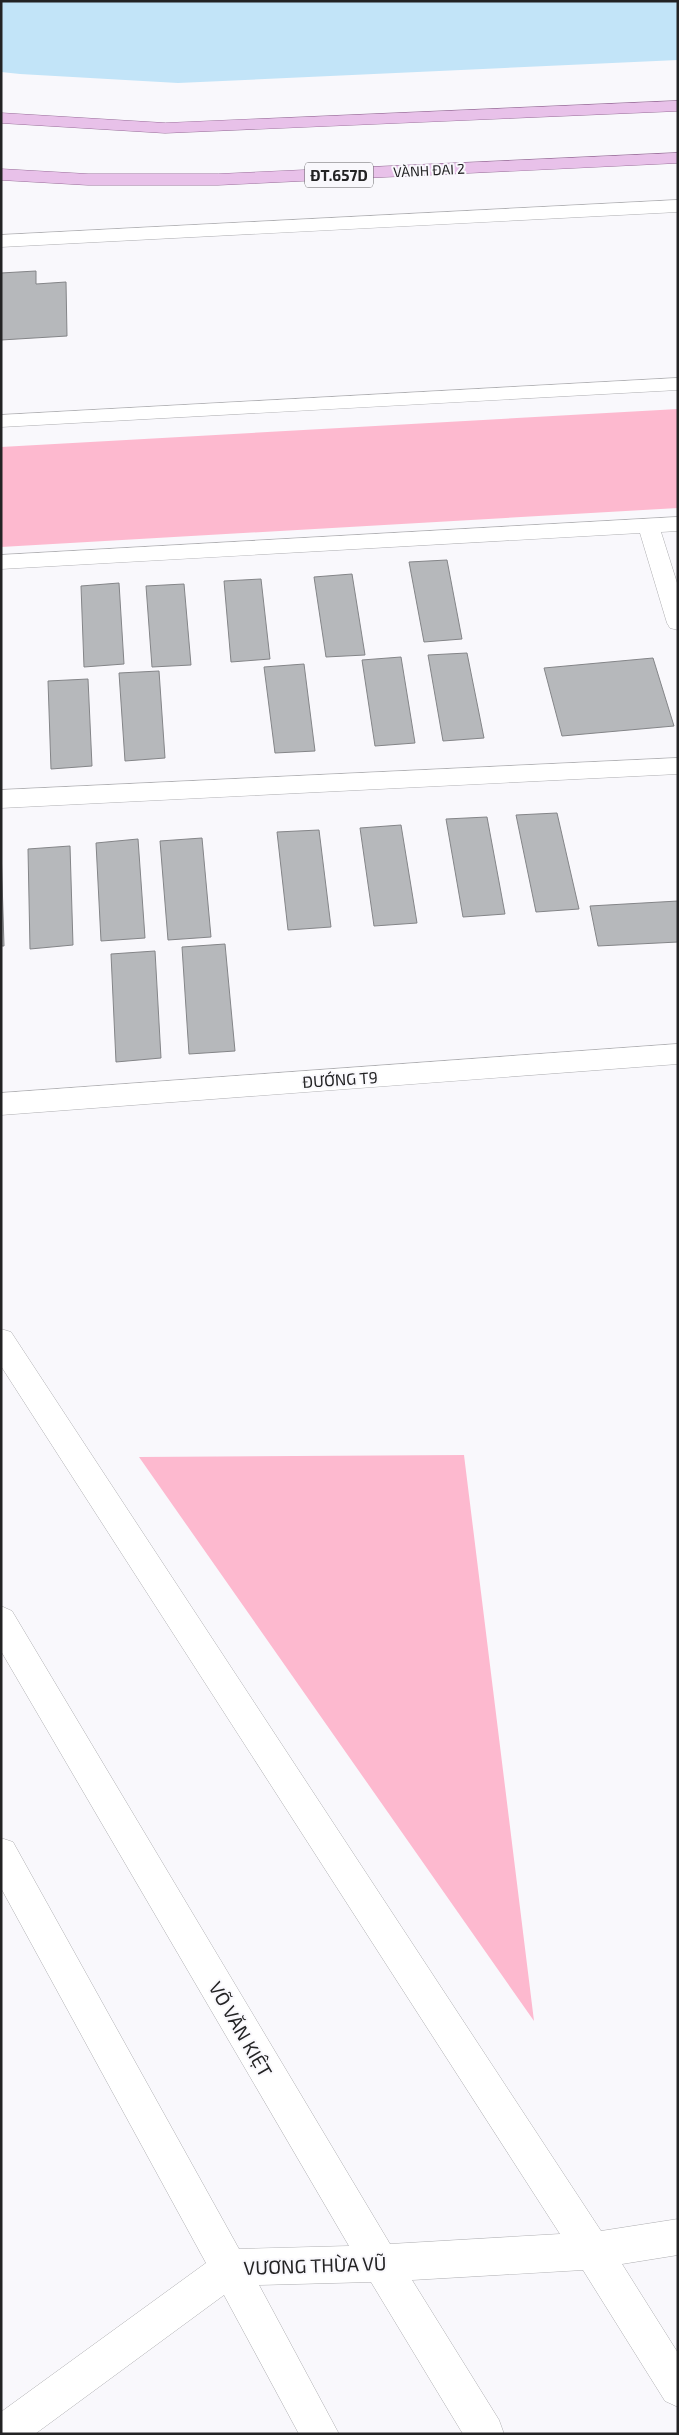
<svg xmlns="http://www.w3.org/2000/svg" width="679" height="2435" font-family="'Exo 2',sans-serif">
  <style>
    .green { fill: #fdb9cf }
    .water { fill: #c2e4f8 }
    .building { fill: #b6b8bb; stroke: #848588 }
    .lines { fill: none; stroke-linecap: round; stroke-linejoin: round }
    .minor-casing { stroke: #aeaeb1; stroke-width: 1 }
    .major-casing { stroke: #996e9a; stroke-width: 1 }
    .minor { fill: #fff; fill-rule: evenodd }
    .major { fill: #e8c1e9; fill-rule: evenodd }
    .labels { text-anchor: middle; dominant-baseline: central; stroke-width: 4; stroke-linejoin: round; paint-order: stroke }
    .far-street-label { font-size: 14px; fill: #232324; stroke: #f9f8fc }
    .shield { fill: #f9f8fc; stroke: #636365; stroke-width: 1 }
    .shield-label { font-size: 15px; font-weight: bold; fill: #232324 }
    .street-label { font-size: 16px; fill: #232324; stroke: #f9f8fc }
    .near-street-label { font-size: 19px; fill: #232324; stroke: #f9f8fc }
  </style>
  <rect width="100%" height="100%" fill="#f9f8fc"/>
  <!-- green -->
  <path class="green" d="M 678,409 L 678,508 L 1,547 L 1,447 Z
    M 464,1455 L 534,2021 L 139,1457 Z"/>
  <!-- water -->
  <path class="water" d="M 1,1 L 678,1 L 678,60 L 178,83 L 20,74 L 1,72 Z"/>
  <!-- building -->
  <path class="building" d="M 36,271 L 36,284 L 66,282 L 67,336 L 1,340 L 1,273 Z
    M 447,560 L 462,639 L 424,642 L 409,562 Z
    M 352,574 L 365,655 L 326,657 L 314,577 Z
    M 261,579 L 270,659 L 231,662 L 224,581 Z
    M 119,583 L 124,664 L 84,667 L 81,586 Z
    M 184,584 L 191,665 L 152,667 L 146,586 Z
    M 467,653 L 484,738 L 443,741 L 428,655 Z
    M 401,657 L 415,743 L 375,746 L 362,660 Z
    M 653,658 L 674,726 L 562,736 L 544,668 Z
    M 304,664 L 315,751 L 275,753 L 264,667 Z
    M 159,671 L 165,758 L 125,761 L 119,673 Z
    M 88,679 L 92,766 L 51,769 L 48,681 Z
    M 557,813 L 579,909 L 536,912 L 516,815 Z
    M 487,817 L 505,914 L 463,917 L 446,819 Z
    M 401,825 L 417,923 L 374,926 L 360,828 Z
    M 319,830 L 331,927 L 288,930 L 277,832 Z
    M 202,838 L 211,937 L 168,940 L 160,841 Z
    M 138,839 L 145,938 L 101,941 L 96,843 Z
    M 70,846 L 73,945 L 30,949 L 28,849 Z
    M 1,847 L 4,946 L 1,946 Z
    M 678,901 L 678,942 L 598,946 L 590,906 Z
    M 225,944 L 235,1051 L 189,1054 L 182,947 Z
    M 155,951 L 161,1058 L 116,1062 L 111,954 Z"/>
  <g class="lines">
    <!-- minor casing -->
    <g class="minor-casing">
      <path id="minor" d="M 678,200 L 678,212 L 1,247 L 1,235 Z
        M 678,378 L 678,390 L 1,427 L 1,415 Z
        M 678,517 L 678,531 L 661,532 L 678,586 L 678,630 L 670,628 L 667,623 L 640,533 L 1,569 L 1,555 Z
        M 678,758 L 678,774 L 1,808 L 1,790 Z
        M 678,1044 L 678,1064 L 1,1115 L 1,1093 Z
        M 1,1329 L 11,1332 L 601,2231 L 678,2219 L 678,2255 L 622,2264 L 678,2353 L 678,2407 L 665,2401 L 583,2270 L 412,2280 L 499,2420 L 504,2434 L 463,2434 L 371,2282 L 259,2285 L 339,2434 L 299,2434 L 224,2295 L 35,2434 L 1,2434 L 1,2412 L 206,2263 L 1,1888 L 1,1838 L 13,1842 L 239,2249 L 349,2246 L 1,1651 L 1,1606 L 12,1611 L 390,2244 L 560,2234 L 1,1366 Z"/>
    </g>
    <!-- major casing -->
    <g class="major-casing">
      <path id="major" d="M 678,101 L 678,111 L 165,133 L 1,123 L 1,113 L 165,123 Z
        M 678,153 L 678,163 L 218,185 L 88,185 L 1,180 L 1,169 L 88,174 L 218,174 Z"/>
    </g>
    <!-- minor -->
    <use href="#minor" class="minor"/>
    <!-- major -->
    <use href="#major" class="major"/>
  </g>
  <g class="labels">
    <!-- far-street labels -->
    <g class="far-street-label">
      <text transform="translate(429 170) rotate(-3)">VÀNH ĐAI 2</text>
    </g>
    <!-- shield labels -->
    <rect class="shield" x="305" y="162.5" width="68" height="25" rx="4"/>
    <g class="shield-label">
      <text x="339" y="175">ĐT.657D</text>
    </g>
    <!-- street labels -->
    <g class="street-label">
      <text transform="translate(340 1079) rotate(-4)">ĐƯỚNG T9</text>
    </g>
    <!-- near-street labels -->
    <g class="near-street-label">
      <text transform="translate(241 2029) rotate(60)">VÕ VĂN KIỆT</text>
      <text transform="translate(315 2265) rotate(-2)">VƯƠNG THỪA VŨ</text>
    </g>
  </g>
  <!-- border -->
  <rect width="679" height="2435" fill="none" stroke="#232324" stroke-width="5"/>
</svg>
